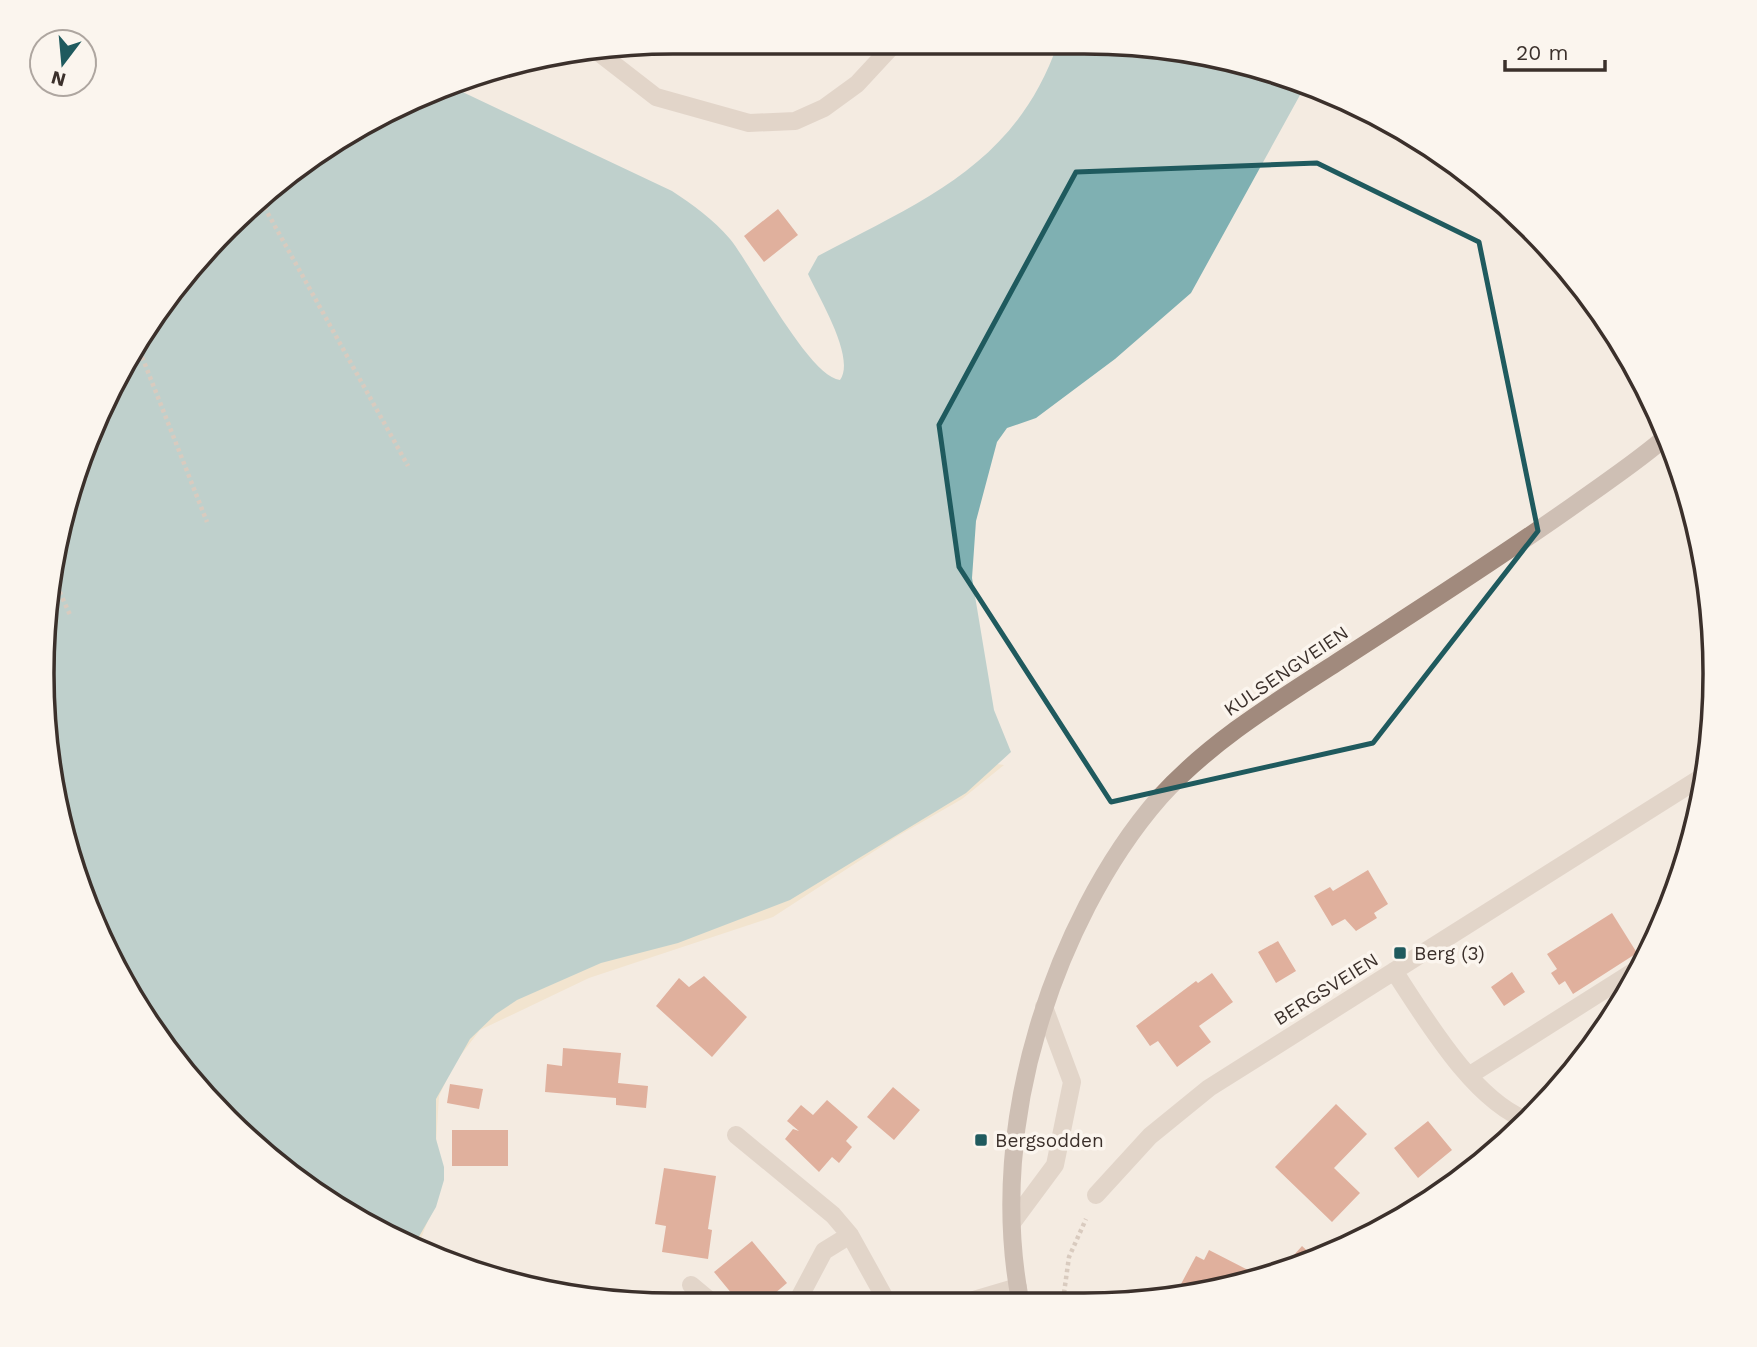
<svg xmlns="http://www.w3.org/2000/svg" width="1757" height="1347" font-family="'Work Sans',sans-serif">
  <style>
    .sand { fill: #efdcb8 }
    .water { fill: #7fb0b2 }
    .building { fill: #c8694b }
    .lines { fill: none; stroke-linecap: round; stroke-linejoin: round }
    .path { stroke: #b9a596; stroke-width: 4.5; stroke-dasharray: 3.5 3.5; stroke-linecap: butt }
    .service { stroke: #cdbbac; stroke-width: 18 }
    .minor { stroke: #cdbbac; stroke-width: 18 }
    .secondary { stroke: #a18a7d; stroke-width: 18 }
    .marked { fill: none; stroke: #1f5a5e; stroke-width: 5; stroke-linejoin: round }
    .poi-dot { fill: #1f5a5e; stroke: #fbf5ee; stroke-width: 2.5 }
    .labels { text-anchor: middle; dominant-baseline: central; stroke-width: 7; stroke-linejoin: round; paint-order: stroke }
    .street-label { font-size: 19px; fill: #3b302b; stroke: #fbf5ee }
    .poi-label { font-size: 19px; fill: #3b302b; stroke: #fbf5ee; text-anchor: start }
    .rim { fill: none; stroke: #3b302b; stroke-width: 3.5 }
  </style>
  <rect width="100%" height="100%" fill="#f4ebe1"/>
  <!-- sand -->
  <path class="sand" d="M 977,761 L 1004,765 L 962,799 L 896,837 L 773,917 L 589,978 L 480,1030 L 454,1064 L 439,1096 L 432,1210 L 417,1249 L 402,1241 L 442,1034 Z"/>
  <!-- water -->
  <path class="water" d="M 1058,43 L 1124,43 L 1247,64 L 1305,86 L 1191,293 L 1115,359 L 1036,418 L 1007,428 L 997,442 L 976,521 L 972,578 L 994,710 L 1011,752 L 966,793 L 790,900 L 678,943 L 601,963 L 517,1000 L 496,1014 L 470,1039 L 436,1099 L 436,1139 L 444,1167 L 444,1180 L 436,1207 L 413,1247 L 323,1199 L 227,1120 L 148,1024 L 64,837 L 42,674 L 63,510 L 126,358 L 227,227 L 357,127 L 452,87 L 672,191 C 693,205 713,219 730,239 C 752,266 809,377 840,380 C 856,358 819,298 808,274 L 818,256 C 923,200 1016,165 1058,43 Z"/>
  <!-- building -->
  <path class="building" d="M 778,209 L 798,235 L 764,262 L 744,236 Z
    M 1368,870 L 1388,904 L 1374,913 L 1377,918 L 1356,931 L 1345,919 L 1332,926 L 1314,896 L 1330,887 L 1333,891 Z
    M 1612,913 L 1637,953 L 1573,994 L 1565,981 L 1559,985 L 1551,973 L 1557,969 L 1547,954 Z
    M 1278,941 L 1296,971 L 1276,983 L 1258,952 Z
    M 1512,972 L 1525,992 L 1504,1006 L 1491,987 Z
    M 1212,973 L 1233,1002 L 1199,1026 L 1211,1042 L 1177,1067 L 1158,1041 L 1150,1046 L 1136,1026 L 1196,981 L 1198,983 Z
    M 704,976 L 747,1017 L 712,1057 L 656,1006 L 679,978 L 689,987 Z
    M 563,1048 L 621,1053 L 618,1083 L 648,1086 L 646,1108 L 616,1105 L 616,1098 L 545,1092 L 547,1064 L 562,1066 Z
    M 450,1084 L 483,1089 L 479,1109 L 447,1103 Z
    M 893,1087 L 920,1110 L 894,1140 L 867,1117 Z
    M 827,1100 L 858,1127 L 846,1141 L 852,1147 L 839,1163 L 832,1157 L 819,1172 L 785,1139 L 793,1129 L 799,1131 L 787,1121 L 801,1105 L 813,1115 Z
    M 1336,1104 L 1367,1134 L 1334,1168 L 1360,1193 L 1332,1222 L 1275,1167 Z
    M 1428,1121 L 1452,1150 L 1418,1178 L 1394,1148 Z
    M 452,1130 L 508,1130 L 508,1166 L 452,1166 Z
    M 664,1168 L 716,1176 L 708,1229 L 712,1230 L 708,1259 L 662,1252 L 666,1226 L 655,1224 Z
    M 752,1241 L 787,1283 L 767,1300 L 737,1300 L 714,1272 Z
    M 1302,1246 L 1315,1258 L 1277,1274 Z
    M 1209,1250 L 1248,1270 L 1242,1282 L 1186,1295 L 1189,1288 L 1181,1284 L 1196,1256 L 1204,1260 Z"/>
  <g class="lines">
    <!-- path -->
    <path class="path" d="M 261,201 L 408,466
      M 137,344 L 207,522
      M 54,579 L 70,615
      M 1063,1300 L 1069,1257 L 1086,1219"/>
    <!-- service -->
    <path class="service" d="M 598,52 L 656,97 L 749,123 L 795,121 L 824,108 L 857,84 L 895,43
      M 736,1135 L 833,1215 L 850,1235 L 886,1300
      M 1012,1223 L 1055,1165 L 1072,1082 L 1044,1007
      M 691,1285 L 709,1300
      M 798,1300 L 824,1251 L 850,1235"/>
    <!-- minor -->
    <path class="minor" d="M 1394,971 C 1425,1018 1474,1102 1529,1121
      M 1470,1075 L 1639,968
      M 1096,1195 L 1150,1136 L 1209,1088 L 1705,775
      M 974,1300 L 1018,1287"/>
    <!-- secondary -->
    <path class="secondary" d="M 1020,1300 C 1003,1210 1012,1115 1038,1028 C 1062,947 1104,861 1160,797 C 1210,742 1274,703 1336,663 C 1419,609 1503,556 1584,498 C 1612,478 1642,458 1668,435"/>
  </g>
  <!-- marked area -->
  <path d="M0 0H1757V1347H0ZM 1317,163 L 1479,242 L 1538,531 L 1373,743 L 1111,802 L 959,567 L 939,425 L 1076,172 Z" fill="#f4ebe1" fill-opacity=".55" fill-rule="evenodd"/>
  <path class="marked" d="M 1317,163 L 1479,242 L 1538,531 L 1373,743 L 1111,802 L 959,567 L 939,425 L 1076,172 Z"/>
  <!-- markers -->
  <g class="poi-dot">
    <rect x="1393" y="946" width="14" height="14" rx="3.5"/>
    <rect x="974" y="1133" width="14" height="14" rx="3.5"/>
  </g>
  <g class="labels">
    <!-- street labels -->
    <g class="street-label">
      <text transform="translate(1286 671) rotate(-34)">KULSENGVEIEN</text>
      <text transform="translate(1326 989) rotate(-32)">BERGSVEIEN</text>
    </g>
    <!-- poi labels -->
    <g class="poi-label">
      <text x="1414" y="953">Berg (3)</text>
      <text x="995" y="1140">Bergsodden</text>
    </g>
  </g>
  <!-- crop -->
  <path d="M0 0H1757V1347H0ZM673 54H1084A619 619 0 0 1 1703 673V674A619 619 0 0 1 1084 1293H673A619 619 0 0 1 54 674V673A619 619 0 0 1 673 54Z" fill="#fbf5ee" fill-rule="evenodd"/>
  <path class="rim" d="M673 54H1084A619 619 0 0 1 1703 673V674A619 619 0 0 1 1084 1293H673A619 619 0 0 1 54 674V673A619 619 0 0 1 673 54Z"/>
  <!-- north arrow -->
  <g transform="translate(63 63) rotate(196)"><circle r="33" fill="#fbf5ee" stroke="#aea6a0" stroke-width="2"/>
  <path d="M0-5L12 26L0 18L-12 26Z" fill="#1f5a5e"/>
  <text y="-10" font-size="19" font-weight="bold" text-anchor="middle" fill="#3b302b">N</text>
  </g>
  <!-- scale -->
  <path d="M1505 60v10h100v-10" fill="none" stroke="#3b302b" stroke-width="3.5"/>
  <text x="1516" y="60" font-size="21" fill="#3b302b" stroke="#fbf5ee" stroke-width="5" paint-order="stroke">20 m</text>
</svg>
